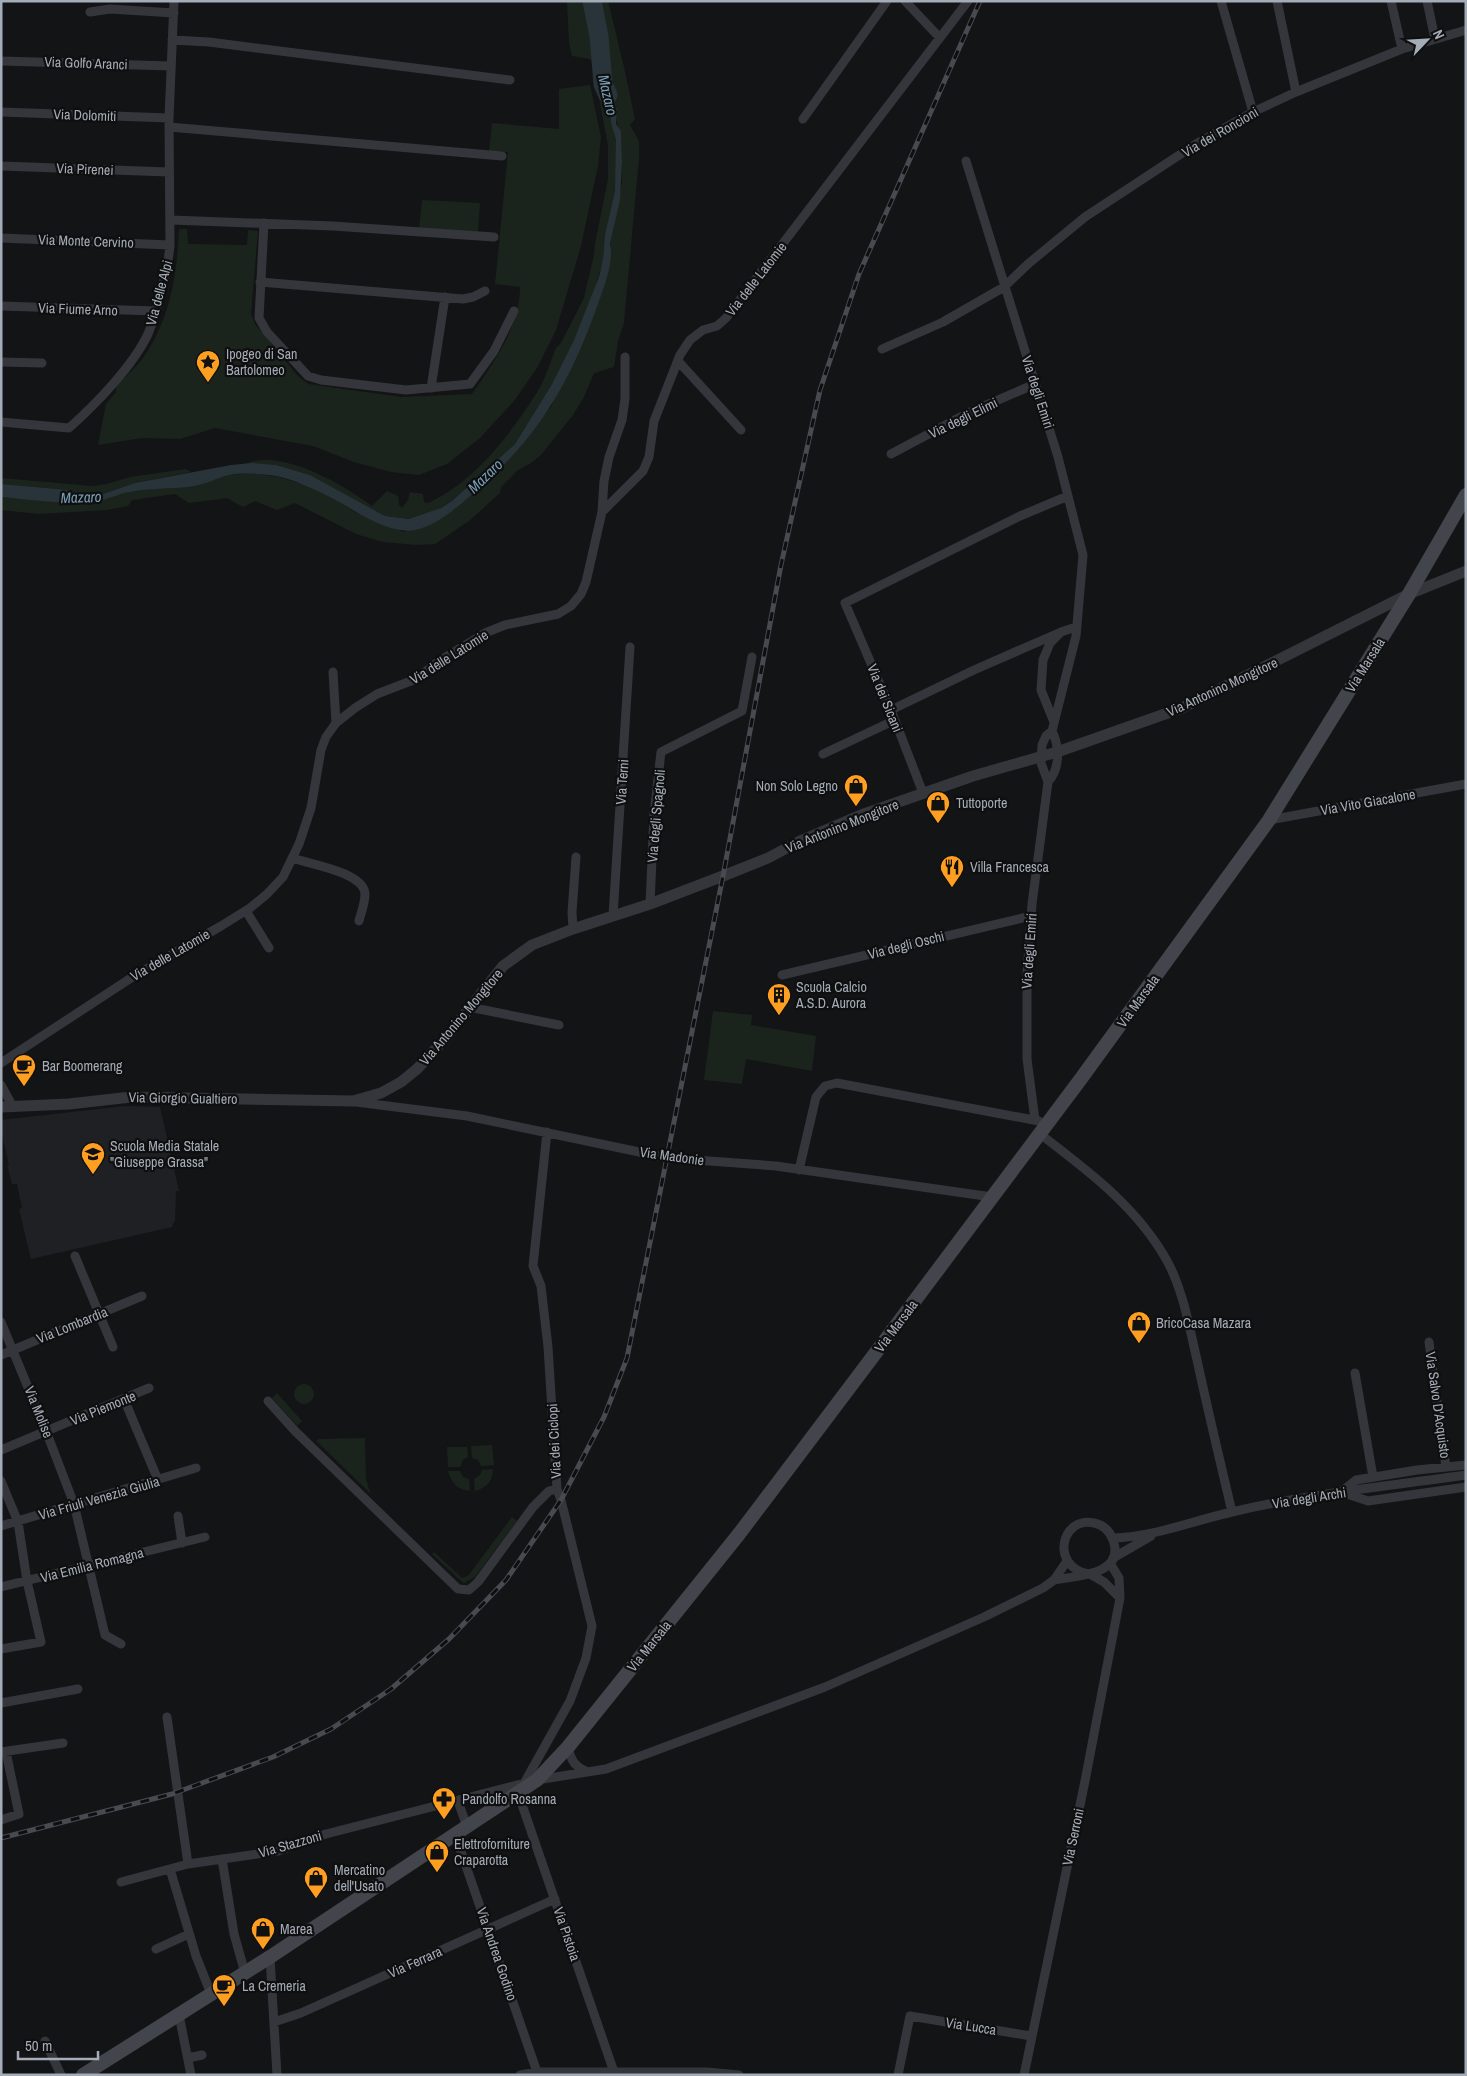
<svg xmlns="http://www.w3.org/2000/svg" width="1467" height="2076" font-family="'Archivo Narrow',sans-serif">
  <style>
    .built { fill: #1f2023 }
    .green { fill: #1b241c }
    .water { fill: #29343a }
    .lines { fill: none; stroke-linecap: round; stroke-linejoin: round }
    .river { stroke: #29343a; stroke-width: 19 }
    .minor { stroke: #34363b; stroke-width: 9 }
    .tertiary { stroke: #34363b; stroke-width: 11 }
    .secondary { stroke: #42454b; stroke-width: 14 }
    .rail-casing { stroke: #474a50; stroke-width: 5 }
    .rail { stroke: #0f0f10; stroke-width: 3; stroke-dasharray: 9; stroke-linecap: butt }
    .labels { text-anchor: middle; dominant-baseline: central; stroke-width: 4.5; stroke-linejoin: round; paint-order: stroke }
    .street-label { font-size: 14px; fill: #a4acb7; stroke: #0f0f10 }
    .poi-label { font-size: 14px; fill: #a4acb7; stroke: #0f0f10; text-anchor: start }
    .water-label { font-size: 15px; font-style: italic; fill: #789eb5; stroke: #0f0f10 }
  </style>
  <rect width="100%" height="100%" fill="#131416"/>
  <!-- built -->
  <path class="built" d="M 125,1106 L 160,1107 L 179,1191 L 176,1191 L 175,1220 L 172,1227 L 31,1259 L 19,1209 L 22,1208 L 17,1184 L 12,1184 L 7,1164 L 9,1165 L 1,1130 L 1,1120 Z"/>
  <!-- green -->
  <path class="green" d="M 567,1 L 608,1 L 624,67 L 635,119 L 630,125 L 639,141 L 639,158 L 624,323 L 618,341 L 614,367 L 594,373 L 584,397 L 573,415 L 541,455 L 531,463 L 518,470 L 501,487 L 500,493 L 469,521 L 435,544 L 417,545 L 383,542 L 356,534 L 295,503 L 277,510 L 255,501 L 243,507 L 227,498 L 189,503 L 175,494 L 132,500 L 128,506 L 107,510 L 39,514 L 1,510 L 1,497 L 70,503 L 97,501 L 130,491 L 193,486 L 229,475 L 250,473 L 278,477 L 306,485 L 333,498 L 353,511 L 404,532 L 454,510 L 551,407 L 611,250 L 610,238 L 622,183 L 621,131 C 614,123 618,117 616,108 C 614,100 611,93 606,86 L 607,79 L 603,71 L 604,91 L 611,110 L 611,123 L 616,140 L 617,166 L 615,191 L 605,234 L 603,260 L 595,289 L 574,340 L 552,384 L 515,444 L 452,501 L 433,512 L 409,519 L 385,516 L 310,475 L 276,465 L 244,464 C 282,448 342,484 372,506 L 387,491 L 398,496 L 399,505 L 402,508 L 408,500 L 410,492 L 423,494 L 424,502 L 428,503 C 474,482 509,436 536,394 C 545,380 550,363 556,348 L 561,343 L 584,298 L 594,255 L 595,244 L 608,179 L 608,146 L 595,77 L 597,68 L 590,59 L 572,56 L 569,43 Z
    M 590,85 L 601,137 L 598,166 L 581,246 L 556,330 L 537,368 L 514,401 L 480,438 L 447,464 L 419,475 L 391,472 L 354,462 L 313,446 L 215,428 L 180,439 L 142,438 L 98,445 L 106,404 L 116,392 L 116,387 C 126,376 139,365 147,352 C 171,314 177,273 179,229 L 187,229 L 188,244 L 247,245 L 248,230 L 258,231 L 251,314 L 255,324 L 298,376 L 308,384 L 401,397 L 472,394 C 494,362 520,327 520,287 L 495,284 L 508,152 L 489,151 L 492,123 L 559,129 L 559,89 Z
    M 422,200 L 480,203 L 478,232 L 419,228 Z
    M 186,469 L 191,472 L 135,483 L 100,495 L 83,495 L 68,490 L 1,484 L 1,478 L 93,486 L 107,484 L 130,477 Z
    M 713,1011 L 752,1015 L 751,1025 L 816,1036 L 812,1071 L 746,1059 L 742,1084 L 704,1080 Z
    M294 1394a10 10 0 1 1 20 0a10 10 0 1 1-20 0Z
    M 277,1393 L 302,1421 L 297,1426 L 272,1398 Z
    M 365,1438 L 366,1480 L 371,1494 L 316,1441 L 319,1439 Z
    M 492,1445 L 494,1465 L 481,1466 L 478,1460 L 472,1458 L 471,1446 Z
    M 447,1447 L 467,1447 L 468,1457 L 463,1460 L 460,1467 L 448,1467 Z
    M 493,1469 C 493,1481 486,1488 475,1491 L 474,1479 L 480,1475 L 482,1470 Z
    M 448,1471 L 460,1471 L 463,1477 L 469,1479 L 470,1491 C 458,1490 451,1483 448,1471 Z
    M 512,1517 L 517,1521 L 475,1577 L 464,1583 L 460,1580 L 432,1554 L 434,1552 L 462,1578 L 468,1576 Z"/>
  <!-- water -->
  <path class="water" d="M 603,71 L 607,79 L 606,86 L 612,94 L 617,110 L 616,124 L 621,131 L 622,162 L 620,200 L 610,243 C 614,261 605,284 599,301 C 570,384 537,440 469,497 C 454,510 435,526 415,530 C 389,535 354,510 332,498 C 314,489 295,480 276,476 C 261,474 244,472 229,475 C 217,478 206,484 194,486 C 175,489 154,488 135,491 C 122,492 110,499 97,501 C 65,505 33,500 1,497 L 1,484 L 68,490 L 83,495 L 100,495 L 135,483 L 231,465 L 252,463 L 276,465 L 310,475 L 385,516 L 409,519 L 441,508 L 452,501 L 515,444 L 552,384 L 574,340 L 599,277 L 603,259 L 605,234 L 615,191 L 616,140 L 611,123 L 611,110 L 601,84 Z"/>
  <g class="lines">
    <!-- river -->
    <path class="river" d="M 592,1 L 599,36 L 603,84 L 608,95"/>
    <!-- minor -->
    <path class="minor" d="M 905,1 L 940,38
      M 1221,1 L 1253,112
      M 1277,1 L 1296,92
      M 1391,1 L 1402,49
      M 1427,1 L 1435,39
      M 90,12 L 110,9 L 174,13
      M 172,40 L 209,42 L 510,80
      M 1,61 L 171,66
      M 1,112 L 169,118
      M 803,119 L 887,1
      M 169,127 L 502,156
      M 966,161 L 1058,457 L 1083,555 L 1076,636 L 1052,731 L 1046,736 L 1042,745 L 1041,763 L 1048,782 L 1032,904 L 1027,973 L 1027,1059 L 1035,1120
      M 1,166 L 169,172
      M 171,220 L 333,226 L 494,237
      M 264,223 L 259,318 L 267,332 L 308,376 L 321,380 L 406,390 L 470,384 L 494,351 L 514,311
      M 1,238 L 170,245
      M 260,282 L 463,299 L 473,297 L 485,291
      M 1,306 L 155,311
      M 882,349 L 943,322 L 1004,287 L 1028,264 L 1085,217 L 1196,144 L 1253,112 L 1296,92 L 1402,49 L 1466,30
      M 678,361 L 741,430
      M 1,362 L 42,363
      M 431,388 L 445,297
      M 1,422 L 69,428 C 95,405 133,366 148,334 C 157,312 168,268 170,245 L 169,118 L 174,1
      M 891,454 L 968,413 L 1035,384
      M 602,512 L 604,481 L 609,457 L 622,420 L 625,399 L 625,357
      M 333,672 L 336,723
      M 891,710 L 974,670 L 1061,632
      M 1054,722 L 1041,690 L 1043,660 L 1050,643 L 1061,632 L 1076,627
      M 823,754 L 895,720
      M 1048,782 C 1060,769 1060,747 1052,731
      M 923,793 L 891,710 L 845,603 L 1020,516 L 1068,496
      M 1269,820 L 1466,784
      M 292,858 C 309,864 364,872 365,894 C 365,903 361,913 359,921
      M 650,904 L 654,814 L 661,752 L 742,711 L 752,657
      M 246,911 L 269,948
      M 613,916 L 630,647
      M 573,929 L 572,912 L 576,857
      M 782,975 L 1031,916
      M 469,1007 L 559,1025
      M 1,1063 L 131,978 L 221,926 L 250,908 L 267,894 L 283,877 L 299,844 L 311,808 L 321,750 L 326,737 L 336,723 L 355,708 L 377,694 L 416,679 L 439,661 L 485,633 L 505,625 L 558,614 L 571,606 L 581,594 L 586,582 L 602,512 L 643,471 L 649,457 L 654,421 L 680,355 L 690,340 L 703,330 L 717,326 L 726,318 L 968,1
      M 1,1085 L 13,1107
      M 356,1102 L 467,1116 L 668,1158 L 776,1166 L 992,1197
      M 1040,1134 C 1087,1170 1136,1206 1166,1259 C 1183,1289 1189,1326 1197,1360 C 1208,1411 1220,1461 1232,1512
      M 799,1170 L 816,1097 L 825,1086 L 837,1083 L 1039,1121
      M 75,1256 L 113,1347
      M 1,1322 L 46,1431 L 74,1504 L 105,1635 L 121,1644
      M 1429,1342 L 1446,1467
      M 1,1355 L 142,1296
      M 1355,1373 L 1373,1477
      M 124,1399 L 158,1480
      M 268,1401 L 295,1431 L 458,1589 L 469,1590 L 478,1582 L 533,1507 L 549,1491 L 557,1489
      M 1,1450 L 149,1388
      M 1,1481 L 18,1522 L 27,1581 L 41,1642 L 1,1649
      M 1341,1492 L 1356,1480 L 1417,1470 L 1466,1465
      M 1344,1493 L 1368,1501 L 1466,1487
      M 178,1516 L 182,1543
      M 1,1526 L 196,1468
      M 1113,1538 C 1154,1537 1192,1521 1232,1512 C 1308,1494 1388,1486 1466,1475
      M 1113,1558 L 1151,1536
      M 1090,1574 L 1104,1582 L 1120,1598
      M 1054,1580 C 1076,1576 1126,1575 1113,1540 C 1110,1531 1103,1525 1094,1523 C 1061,1516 1050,1566 1088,1574
      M 1,1587 L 205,1537
      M 1,1703 L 78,1689
      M 167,1717 L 188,1864
      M 568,1747 C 571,1761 575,1767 588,1772
      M 1,1752 L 63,1743
      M 522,1787 L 570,1701 L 586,1658 L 592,1626 L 561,1500 L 557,1489 L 548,1347 L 541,1286 L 533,1266 L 547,1132
      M 518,1793 L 615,2075
      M 458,1801 L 467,1827
      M 1,1820 L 19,1814 L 6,1752
      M 455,1834 L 538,2075
      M 222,1859 L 234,1934 L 245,1973
      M 170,1869 L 196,1956 L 211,1994
      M 121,1882 L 188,1864 L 278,1851 L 326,1834 L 537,1780 L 606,1769 L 825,1687 L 984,1617 L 1043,1588 L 1054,1580 L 1067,1561
      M 156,1949 L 189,1934
      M 270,1957 L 277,2075
      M 179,2015 L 191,2075
      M 274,2022 L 301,2013 L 555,1899
      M 45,2041 L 61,2075
      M 188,2058 L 202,2055
      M 520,2075 L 538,2072 L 707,2072 L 739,2075
      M 898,2075 L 910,2016 L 1031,2036
      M 1024,2075 L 1085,1781 L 1120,1598 L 1119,1578 L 1110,1563"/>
    <!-- tertiary -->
    <path class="tertiary" d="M 1,1107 L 69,1104 L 131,1097 L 353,1101 L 381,1093 L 401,1082 L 417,1069 L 445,1039 L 503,966 L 532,945 L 573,929 L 650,904 L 723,876 L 768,858 L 800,841 L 861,815 L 973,776 L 1057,752 L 1182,708 L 1409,594 L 1466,571"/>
    <!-- secondary -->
    <path class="secondary" d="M 83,2075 L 270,1957 L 537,1780 L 568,1747 L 739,1534 L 868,1363 L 1080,1080 L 1269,820 L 1409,594 L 1466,495"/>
    <!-- rail casing -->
    <g class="rail-casing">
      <path id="rail" d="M 1,1838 L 172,1794 L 273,1757 L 331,1729 L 391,1689 L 449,1639 L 506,1580 L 561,1500 L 604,1417 L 627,1358 L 723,876 L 781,565 L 820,390 L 859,274 L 980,1"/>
    </g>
    <!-- rail -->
    <use href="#rail" class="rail"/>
  </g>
  <!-- icons -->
  <defs>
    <g id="sight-pin" transform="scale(1.25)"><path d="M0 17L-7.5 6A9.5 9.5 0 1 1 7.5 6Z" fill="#ff9f22" stroke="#0f0f10"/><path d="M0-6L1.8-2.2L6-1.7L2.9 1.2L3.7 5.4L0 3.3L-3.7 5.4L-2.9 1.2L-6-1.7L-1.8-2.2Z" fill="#111"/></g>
    <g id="shop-pin" transform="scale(1.25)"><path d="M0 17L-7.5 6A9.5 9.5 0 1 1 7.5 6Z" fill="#ff9f22" stroke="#0f0f10"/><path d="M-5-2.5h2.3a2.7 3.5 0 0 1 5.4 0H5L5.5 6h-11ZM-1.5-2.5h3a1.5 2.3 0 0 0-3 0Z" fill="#111"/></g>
    <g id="restaurant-pin" transform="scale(1.25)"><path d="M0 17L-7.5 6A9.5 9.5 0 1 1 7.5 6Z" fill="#ff9f22" stroke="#0f0f10"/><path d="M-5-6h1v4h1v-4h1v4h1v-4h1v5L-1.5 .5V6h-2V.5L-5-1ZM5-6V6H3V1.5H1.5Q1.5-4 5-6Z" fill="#111"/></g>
    <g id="building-pin" transform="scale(1.25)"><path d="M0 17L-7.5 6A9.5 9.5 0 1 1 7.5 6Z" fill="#ff9f22" stroke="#0f0f10"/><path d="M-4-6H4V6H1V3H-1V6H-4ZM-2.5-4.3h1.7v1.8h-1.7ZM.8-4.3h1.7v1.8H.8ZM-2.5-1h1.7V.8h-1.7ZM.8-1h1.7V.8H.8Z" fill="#111"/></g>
    <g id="cafe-pin" transform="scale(1.25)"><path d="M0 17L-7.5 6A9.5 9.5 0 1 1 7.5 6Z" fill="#ff9f22" stroke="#0f0f10"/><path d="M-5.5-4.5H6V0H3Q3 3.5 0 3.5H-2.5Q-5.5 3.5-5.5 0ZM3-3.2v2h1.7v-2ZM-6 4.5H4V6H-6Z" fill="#111"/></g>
    <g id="school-pin" transform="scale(1.25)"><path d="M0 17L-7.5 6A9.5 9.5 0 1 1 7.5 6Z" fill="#ff9f22" stroke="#0f0f10"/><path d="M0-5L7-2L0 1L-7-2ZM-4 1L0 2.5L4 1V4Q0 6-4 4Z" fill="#111"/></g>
    <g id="pharmacy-pin" transform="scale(1.25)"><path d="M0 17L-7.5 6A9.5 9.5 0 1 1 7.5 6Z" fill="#ff9f22" stroke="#0f0f10"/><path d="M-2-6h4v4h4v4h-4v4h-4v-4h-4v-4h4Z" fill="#111"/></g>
  </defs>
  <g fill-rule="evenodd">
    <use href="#sight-pin" x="208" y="362"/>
    <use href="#shop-pin" x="856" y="786"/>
    <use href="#shop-pin" x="938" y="803"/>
    <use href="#restaurant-pin" x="952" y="867"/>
    <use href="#building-pin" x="779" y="995"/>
    <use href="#cafe-pin" x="24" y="1066"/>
    <use href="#school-pin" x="93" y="1154"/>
    <use href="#shop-pin" x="1139" y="1323"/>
    <use href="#pharmacy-pin" x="444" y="1799"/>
    <use href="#shop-pin" x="437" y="1852"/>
    <use href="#shop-pin" x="316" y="1878"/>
    <use href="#shop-pin" x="263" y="1929"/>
    <use href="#cafe-pin" x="224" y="1986"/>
  </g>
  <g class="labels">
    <!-- street labels -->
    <g class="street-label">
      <text transform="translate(86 63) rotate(2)">Via Golfo Aranci</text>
      <text transform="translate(85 115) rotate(2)">Via Dolomiti</text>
      <text transform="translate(1220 132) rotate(-30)">Via dei Roncioni</text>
      <text transform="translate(85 169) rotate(2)">Via Pirenei</text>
      <text transform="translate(86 241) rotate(2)">Via Monte Cervino</text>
      <text transform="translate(756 279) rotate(-52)">Via delle Latomie</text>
      <text transform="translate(159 293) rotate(-75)">Via delle Alpi</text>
      <text transform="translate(78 309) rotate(2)">Via Fiume Arno</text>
      <text transform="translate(1038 392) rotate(72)">Via degli Emiri</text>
      <text transform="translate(963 418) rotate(-26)">Via degli Elimi</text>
      <text transform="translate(449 657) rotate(-32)">Via delle Latomie</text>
      <text transform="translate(1365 665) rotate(-58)">Via Marsala</text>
      <text transform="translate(1222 687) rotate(-25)">Via Antonino Mongitore</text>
      <text transform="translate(885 698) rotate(68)">Via dei Sicani</text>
      <text transform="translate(622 782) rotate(-86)">Via Terni</text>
      <text transform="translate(1368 802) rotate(-10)">Via Vito Giacalone</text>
      <text transform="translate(656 816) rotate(-85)">Via degli Spagnoli</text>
      <text transform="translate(842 826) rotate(-22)">Via Antonino Mongitore</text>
      <text transform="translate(906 945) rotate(-14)">Via degli Oschi</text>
      <text transform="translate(1029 951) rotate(-86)">Via degli Emiri</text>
      <text transform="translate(170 955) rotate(-30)">Via delle Latomie</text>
      <text transform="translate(1138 1001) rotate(-54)">Via Marsala</text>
      <text transform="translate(461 1017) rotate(-50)">Via Antonino Mongitore</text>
      <text transform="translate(183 1098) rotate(1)">Via Giorgio Gualtiero</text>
      <text transform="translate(672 1156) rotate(8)">Via Madonie</text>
      <text transform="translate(72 1325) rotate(-22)">Via Lombardia</text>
      <text transform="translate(896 1326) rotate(-53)">Via Marsala</text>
      <text transform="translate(1438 1405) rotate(82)">Via Salvo D'Acquisto</text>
      <text transform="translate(103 1408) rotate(-22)">Via Piemonte</text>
      <text transform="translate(39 1412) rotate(68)">Via Molise</text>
      <text transform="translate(554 1441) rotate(-93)">Via dei Ciclopi</text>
      <text transform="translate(99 1498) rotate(-16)">Via Friuli Venezia Giulia</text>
      <text transform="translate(1309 1498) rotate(-9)">Via degli Archi</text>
      <text transform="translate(92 1565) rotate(-14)">Via Emilia Romagna</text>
      <text transform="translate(649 1646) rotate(-51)">Via Marsala</text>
      <text transform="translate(1073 1837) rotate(-78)">Via Serroni</text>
      <text transform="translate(290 1844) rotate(-16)">Via Stazzoni</text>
      <text transform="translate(567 1934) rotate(71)">Via Pistoia</text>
      <text transform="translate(497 1954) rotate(71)">Via Andrea Godino</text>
      <text transform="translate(415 1962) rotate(-24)">Via Ferrara</text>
      <text transform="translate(971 2026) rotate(9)">Via Lucca</text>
    </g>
    <!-- poi labels -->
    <g class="poi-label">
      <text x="226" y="354">Ipogeo di San<tspan x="226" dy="16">Bartolomeo</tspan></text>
      <text x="838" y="786" text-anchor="end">Non Solo Legno</text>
      <text x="956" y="803">Tuttoporte</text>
      <text x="970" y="867">Villa Francesca</text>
      <text x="796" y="987">Scuola Calcio<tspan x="796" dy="16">A.S.D. Aurora</tspan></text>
      <text x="42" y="1066">Bar Boomerang</text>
      <text x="110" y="1146">Scuola Media Statale<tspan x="110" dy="16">"Giuseppe Grassa"</tspan></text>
      <text x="1156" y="1323">BricoCasa Mazara</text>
      <text x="462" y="1799">Pandolfo Rosanna</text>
      <text x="454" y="1844">Elettroforniture<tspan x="454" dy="16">Craparotta</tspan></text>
      <text x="334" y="1870">Mercatino<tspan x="334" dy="16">dell'Usato</tspan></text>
      <text x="280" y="1929">Marea</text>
      <text x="242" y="1986">La Cremeria</text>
    </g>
    <!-- water labels -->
    <g class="water-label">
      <text transform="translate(608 95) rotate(77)">Mazaro</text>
      <text transform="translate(485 476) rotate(-44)">Mazaro</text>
      <text transform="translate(81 497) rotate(-2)">Mazaro</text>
    </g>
  </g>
  <!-- border -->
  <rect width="1467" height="2076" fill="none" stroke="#a4acb7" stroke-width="5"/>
  <!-- north arrow -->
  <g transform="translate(1427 40) rotate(65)" stroke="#0f0f10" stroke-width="4" paint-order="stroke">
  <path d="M0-4L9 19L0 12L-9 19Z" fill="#a4acb7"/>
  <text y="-8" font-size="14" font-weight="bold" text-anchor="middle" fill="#a4acb7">N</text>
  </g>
  <!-- scale -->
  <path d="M18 2051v8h80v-8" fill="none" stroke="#a4acb7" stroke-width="2.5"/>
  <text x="25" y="2051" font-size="15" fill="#a4acb7" stroke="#0f0f10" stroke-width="4" paint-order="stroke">50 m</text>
</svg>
